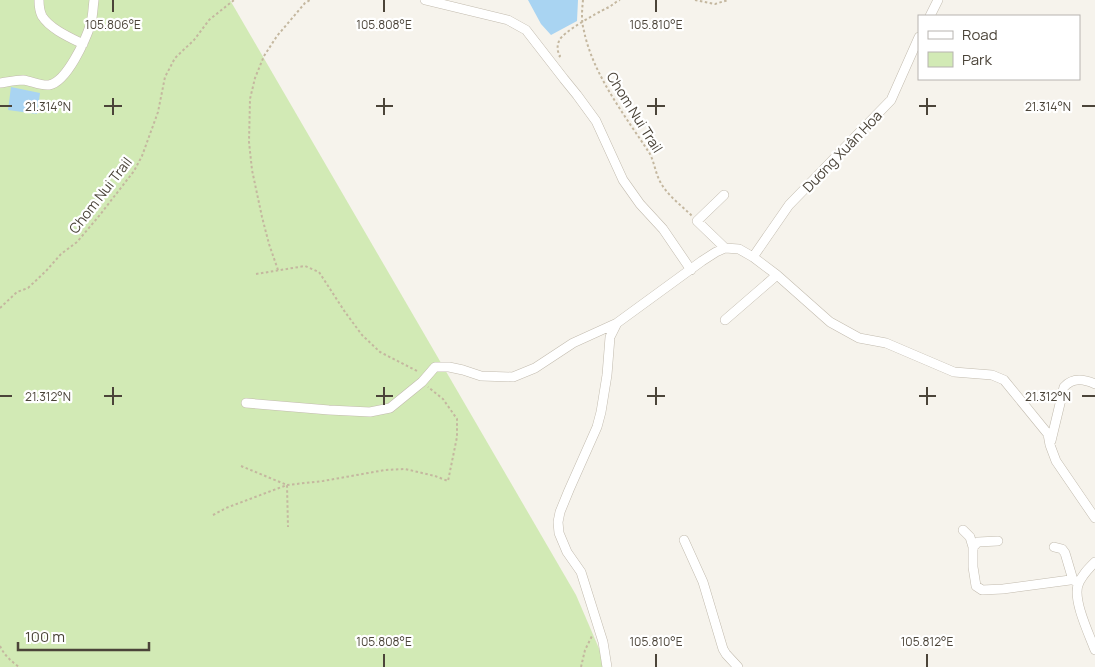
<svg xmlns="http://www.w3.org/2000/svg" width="1095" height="667" font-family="Manrope,sans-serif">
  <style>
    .green { fill: #d2eab5 }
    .water { fill: #a9d4f2 }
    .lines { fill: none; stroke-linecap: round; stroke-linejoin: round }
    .minor-casing { stroke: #c2bbae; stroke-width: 10 }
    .path { stroke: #c4b79f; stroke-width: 2; stroke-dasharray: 2.5 2.5; stroke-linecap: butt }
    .minor { stroke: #fff; stroke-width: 9 }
    .ticks { fill: none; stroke: #4b4439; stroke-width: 2 }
    .labels { text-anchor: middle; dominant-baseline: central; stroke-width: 4.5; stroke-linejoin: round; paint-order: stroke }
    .street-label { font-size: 14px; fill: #4b4439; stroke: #fff }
    .ticks-label { font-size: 12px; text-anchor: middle; fill: #4b4439; stroke: #fff; stroke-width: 4.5; stroke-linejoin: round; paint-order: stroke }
  </style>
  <rect width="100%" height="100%" fill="#f6f3ec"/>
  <!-- green -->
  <path class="green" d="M 0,0 L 230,0 L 576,595 L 607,667 L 0,667 Z"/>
  <!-- water -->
  <path class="water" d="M 528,0 L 578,0 L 577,21 L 551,35 L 541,24 Z
    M 11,87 L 40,93 L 37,114 L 8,110 Z"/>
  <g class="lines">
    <!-- minor casing -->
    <g class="minor-casing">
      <path id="minor" d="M 39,0 C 39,5 40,12 42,16 C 50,29 71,38 83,44
        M 425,0 L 508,20 L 526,30 L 564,79 L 577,95 L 596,121 L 623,180 L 640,204 L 663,229 L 691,270
        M 930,16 L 938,0
        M 0,83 C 7,82 16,80 23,80 C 32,81 40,86 49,85 C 67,82 86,39 91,23 C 93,15 93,7 94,0
        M 724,195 L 697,221 L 725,248
        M 753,257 L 789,205 L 891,100 L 919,37
        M 725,320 L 777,275
        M 246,403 L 329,410 L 370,412 L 390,408 L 422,382 L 435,367 L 449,367 L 463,370 L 481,376 L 513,377 L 535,368 L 573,343 L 617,323
        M 1051,441 L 1064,387 C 1073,377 1084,379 1095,384
        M 963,530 L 970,537 L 973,547 L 973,567 L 976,586 L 982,590 L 1003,589 L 1070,580 L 1073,580 L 1079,583
        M 684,540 L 703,582 L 723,649 L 726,654 L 738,667
        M 973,547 L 978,542 L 998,541
        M 1054,547 L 1062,549 L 1065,553 L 1073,580
        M 1095,562 C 1088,569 1081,576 1078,585 C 1073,601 1089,634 1095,650
        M 607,667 L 603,642 L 581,572 L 567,552 L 559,533 L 558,522 L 560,512 L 569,490 L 597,427 L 601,412 L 607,375 L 610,337 L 617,323 L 702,261 L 716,252 L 725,248 L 739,249 L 753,257 L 777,275 L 830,322 L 859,338 L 886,343 L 954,372 L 992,375 L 1004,380 L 1048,434 L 1050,445 L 1056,461 L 1095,518"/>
    </g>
    <!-- path -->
    <path class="path" d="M 583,0 C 582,10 581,21 584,31 C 593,75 626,117 650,154 C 654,162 655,170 658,177 C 664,193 680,204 692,216
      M 695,0 L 715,4 L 728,0
      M 559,57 L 560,56 C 557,51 557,46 559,41 C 562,32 597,13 607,8 C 612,6 615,2 620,0
      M 278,270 L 269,244 L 262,217 L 252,170 L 249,142 L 250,99 L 255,78 L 264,56 L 277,36 L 305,3 L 310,0
      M 256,274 L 305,266 L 319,272 L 345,312 L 362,335 L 380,352 L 419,372
      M 0,308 L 17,292 L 28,288 L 46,271 L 61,254 L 77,242 L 99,216 L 134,171 L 142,156 L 158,112 L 165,77 L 175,58 L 194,40 L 209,20 L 234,0
      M 241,466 L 287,485 L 288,527
      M 213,515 L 226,508 L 287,485 L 323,481 L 385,470 L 405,469 L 435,476 L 448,481 L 457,437 L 457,419 L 443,399 L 428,387
      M 0,646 C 4,655 11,661 19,667
      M 581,667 L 585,650 L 592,636"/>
    <!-- minor -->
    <use href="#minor" class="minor"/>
  </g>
  <!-- ticks -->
  <path class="ticks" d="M 113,0 L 113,12M 384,0 L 384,12M 656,0 L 656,12M 113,98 L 113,115M 384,98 L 384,115M 656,98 L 656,115M 927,98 L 927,115M 0,106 L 12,106M 104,106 L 122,106M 376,106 L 393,106M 647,106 L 665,106M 919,106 L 936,106M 1082,106 L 1095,106M 113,387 L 113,405M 384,387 L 384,405M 656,387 L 656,405M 927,387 L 927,405M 0,396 L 12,396M 104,396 L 122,396M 376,396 L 393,396M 647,396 L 665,396M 919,396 L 936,396M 1082,396 L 1095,396M 384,654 L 384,667M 656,654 L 656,667M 927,654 L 927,667"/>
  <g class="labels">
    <!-- street labels -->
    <g class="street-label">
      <text transform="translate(635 112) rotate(58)">Chom Nui Trail</text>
      <text transform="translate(842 151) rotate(-46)">Dương Xuân Hoa</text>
      <text transform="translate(100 195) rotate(-52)">Chom Nui Trail</text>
    </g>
  </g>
  <g class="ticks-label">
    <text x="113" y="29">105.806°E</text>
    <text x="384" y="29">105.808°E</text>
    <text x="656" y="29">105.810°E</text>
    <text x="48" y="111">21.314°N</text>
    <text x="1048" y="111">21.314°N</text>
    <text x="48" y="401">21.312°N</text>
    <text x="1048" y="401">21.312°N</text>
    <text x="384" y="646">105.808°E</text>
    <text x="656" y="646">105.810°E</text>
    <text x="927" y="646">105.812°E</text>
  </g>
  <!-- legend -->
  <rect x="918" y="15" width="162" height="65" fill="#ffffff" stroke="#b7b4b0"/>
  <rect x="928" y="31" width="25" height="8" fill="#ffffff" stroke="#b7b4b0"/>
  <text x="962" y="40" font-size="15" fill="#4b4439">Road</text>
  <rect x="928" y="52" width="25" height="15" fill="#d2eab5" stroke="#b7b4b0"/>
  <text x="962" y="65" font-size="15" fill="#4b4439">Park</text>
  <!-- scale -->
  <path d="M18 642v8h131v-8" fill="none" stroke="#4b4439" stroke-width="2.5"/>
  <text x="25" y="642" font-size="15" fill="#4b4439" stroke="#ffffff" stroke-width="4" paint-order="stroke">100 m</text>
</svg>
